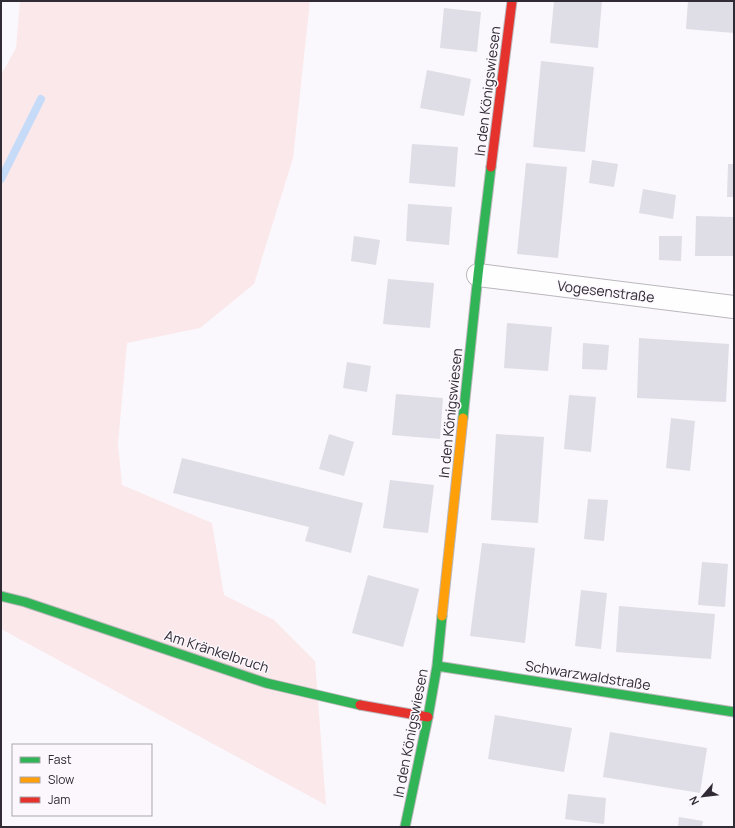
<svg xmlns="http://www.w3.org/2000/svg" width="735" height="828" font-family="Manrope,sans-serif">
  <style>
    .green { fill: #fbe8ea }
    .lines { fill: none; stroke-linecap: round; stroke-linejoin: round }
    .stream { stroke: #c6dbf8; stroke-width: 8 }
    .building { fill: #dfdee6 }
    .street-casing { stroke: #bbb7bd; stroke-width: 24 }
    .fast-casing { stroke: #bbb7bd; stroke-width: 11 }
    .slow-casing { stroke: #bbb7bd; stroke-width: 11 }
    .jam-casing { stroke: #bbb7bd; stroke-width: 11 }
    .street { stroke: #fefeff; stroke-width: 22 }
    .fast { stroke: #30b455; stroke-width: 9 }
    .slow { stroke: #ff9f0a; stroke-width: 9 }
    .jam { stroke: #e5322d; stroke-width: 9 }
    .labels { text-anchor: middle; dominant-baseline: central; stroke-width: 3; stroke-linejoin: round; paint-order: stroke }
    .street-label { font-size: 14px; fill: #312b35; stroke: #fbf7fd }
  </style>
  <rect width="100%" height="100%" fill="#faf8fc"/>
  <!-- green -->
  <path class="green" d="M 20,1 L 310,1 L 293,158 L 254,284 L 200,328 L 127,343 L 118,444 L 122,485 L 212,523 L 224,595 L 274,620 L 315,661 L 326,805 L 1,629 L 1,75 L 16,48 Z"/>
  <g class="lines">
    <!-- stream -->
    <path class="stream" d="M 1,179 L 41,99"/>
  </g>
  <!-- building -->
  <path class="building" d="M 554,1 L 602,1 L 598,48 L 550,43 Z
    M 688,1 L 734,1 L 734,33 L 686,29 Z
    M 444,8 L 481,12 L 477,52 L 440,48 Z
    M 541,61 L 594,67 L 585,152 L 533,147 Z
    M 427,70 L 471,79 L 464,116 L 420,108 Z
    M 412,144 L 458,147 L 455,187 L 409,183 Z
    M 592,160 L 618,164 L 614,187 L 589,183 Z
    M 526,163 L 567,167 L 558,258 L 517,254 Z
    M 728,164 L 734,164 L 734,197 L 727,197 Z
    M 643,189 L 676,195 L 673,219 L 639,213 Z
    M 408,204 L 452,207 L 449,245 L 406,241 Z
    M 696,216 L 734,217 L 734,256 L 695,256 Z
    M 354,236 L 380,240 L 376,265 L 351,261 Z
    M 659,236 L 682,236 L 681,261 L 659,260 Z
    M 388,279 L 434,283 L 430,328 L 383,324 Z
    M 507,323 L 552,327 L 548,371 L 504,368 Z
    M 639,338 L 729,344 L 726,402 L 637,398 Z
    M 583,343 L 609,345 L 607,370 L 582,369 Z
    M 347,362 L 371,366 L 367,392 L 343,388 Z
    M 396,394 L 443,398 L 440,439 L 392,435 Z
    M 569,395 L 596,397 L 591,452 L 564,449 Z
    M 671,418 L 695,421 L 690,471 L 666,468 Z
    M 329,434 L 354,442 L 344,476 L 319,469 Z
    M 496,434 L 544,437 L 538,523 L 491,520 Z
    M 182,458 L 363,503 L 351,553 L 305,541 L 309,527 L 173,493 Z
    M 390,480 L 434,485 L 428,533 L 383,528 Z
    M 588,499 L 608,500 L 604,541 L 584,539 Z
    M 482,543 L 535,548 L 525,643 L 470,636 Z
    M 702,562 L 728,564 L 725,607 L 698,605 Z
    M 368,575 L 419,589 L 403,647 L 352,633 Z
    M 581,590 L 607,593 L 601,649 L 575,646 Z
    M 619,606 L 715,614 L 711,659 L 616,652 Z
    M 495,715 L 572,728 L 564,772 L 488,759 Z
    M 610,732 L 707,748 L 700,793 L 603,777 Z
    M 568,794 L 606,798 L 604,824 L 565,819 Z
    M 679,817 L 703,821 L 702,827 L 678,827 Z"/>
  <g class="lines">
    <!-- street casing -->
    <g class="street-casing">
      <path id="street" d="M 478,275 L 734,307"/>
    </g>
    <!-- fast casing -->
    <g class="fast-casing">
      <path id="fast" d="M 463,418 L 478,275 L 491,167
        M 1,596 L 25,602 L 266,683 L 360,705
        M 437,666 L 734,712
        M 405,827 L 428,717 L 437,666 L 442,616"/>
    </g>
    <!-- slow casing -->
    <g class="slow-casing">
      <path id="slow" d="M 442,616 L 463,418"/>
    </g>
    <!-- jam casing -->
    <g class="jam-casing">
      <path id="jam" d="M 491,167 L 512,1
        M 360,705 L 428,717"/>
    </g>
    <!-- street -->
    <use href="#street" class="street"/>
    <!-- fast -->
    <use href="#fast" class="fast"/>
    <!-- slow -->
    <use href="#slow" class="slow"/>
    <!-- jam -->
    <use href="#jam" class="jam"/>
  </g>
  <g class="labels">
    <!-- street labels -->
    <g class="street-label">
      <text transform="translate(487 91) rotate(-83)">In den Königswiesen</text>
      <text transform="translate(606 291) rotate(7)">Vogesenstraße</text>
      <text transform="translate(450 413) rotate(-84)">In den Königswiesen</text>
      <text transform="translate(217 651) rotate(18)">Am Kränkelbruch</text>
      <text transform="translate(588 675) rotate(9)">Schwarzwaldstraße</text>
      <text transform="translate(410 733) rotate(-79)">In den Königswiesen</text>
    </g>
  </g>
  <!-- border -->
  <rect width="735" height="828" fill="none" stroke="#312b35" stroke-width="4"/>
  <!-- legend -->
  <rect x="12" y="744" width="140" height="72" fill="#fbf7fd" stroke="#aaa5ad"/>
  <rect x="20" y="757" width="20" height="6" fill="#30b455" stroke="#aaa5ad"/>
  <text x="48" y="764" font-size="12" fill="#312b35">Fast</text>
  <rect x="20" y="777" width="20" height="6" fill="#ff9f0a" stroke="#aaa5ad"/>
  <text x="48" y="784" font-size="12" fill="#312b35">Slow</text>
  <rect x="20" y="797" width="20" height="6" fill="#e5322d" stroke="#aaa5ad"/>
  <text x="48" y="804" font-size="12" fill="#312b35">Jam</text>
  <!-- north arrow -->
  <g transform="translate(703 796) rotate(242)" stroke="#fbf7fd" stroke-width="3" paint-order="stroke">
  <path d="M0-3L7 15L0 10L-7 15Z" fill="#312b35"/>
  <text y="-6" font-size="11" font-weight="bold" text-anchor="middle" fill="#312b35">N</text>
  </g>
</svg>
